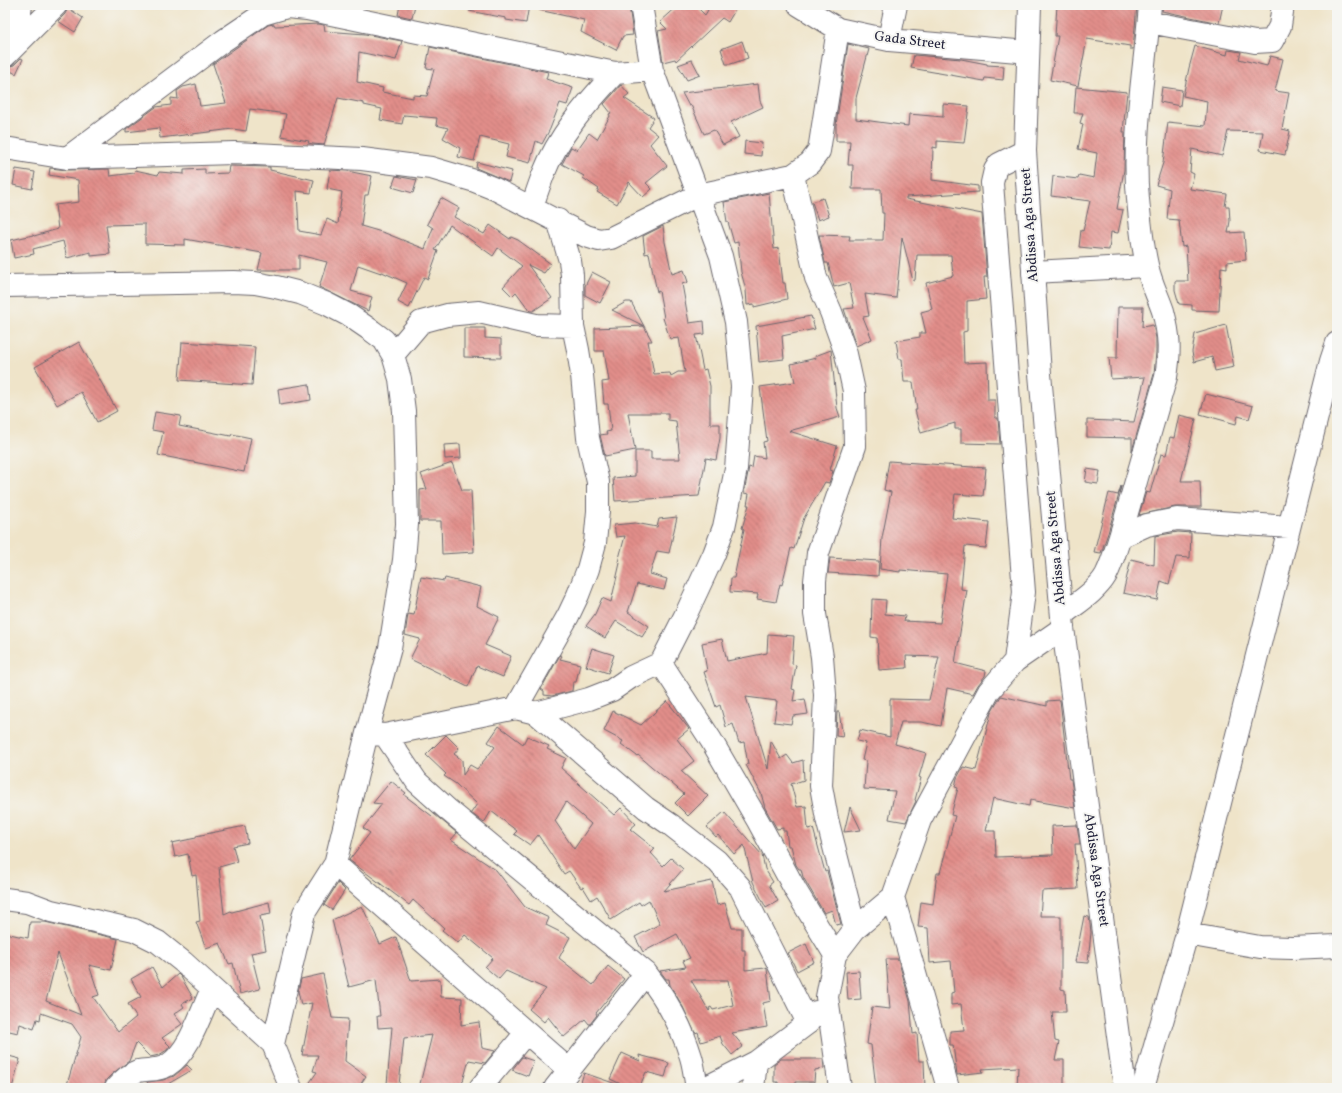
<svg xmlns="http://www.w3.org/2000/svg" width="1342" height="1093" font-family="Vollkorn,serif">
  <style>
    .building { fill: url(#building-back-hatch); fill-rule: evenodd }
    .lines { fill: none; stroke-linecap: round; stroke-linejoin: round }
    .minor-casing { stroke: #6a666d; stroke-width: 24 }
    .highway-casing { stroke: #6a666d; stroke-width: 24 }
    .minor { stroke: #fff; stroke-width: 22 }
    .highway { stroke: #fff; stroke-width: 22 }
    .labels { text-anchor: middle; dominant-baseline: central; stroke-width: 4; stroke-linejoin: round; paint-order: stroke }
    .street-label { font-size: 14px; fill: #22223b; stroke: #f6f6f2 }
  </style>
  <defs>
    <pattern id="building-back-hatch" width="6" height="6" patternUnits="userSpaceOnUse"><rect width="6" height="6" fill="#e28e8a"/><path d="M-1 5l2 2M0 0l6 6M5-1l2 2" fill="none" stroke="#b77472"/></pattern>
  </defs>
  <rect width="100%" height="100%" fill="#f6f6f2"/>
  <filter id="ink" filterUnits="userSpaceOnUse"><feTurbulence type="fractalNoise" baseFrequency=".025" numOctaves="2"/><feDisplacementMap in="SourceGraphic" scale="8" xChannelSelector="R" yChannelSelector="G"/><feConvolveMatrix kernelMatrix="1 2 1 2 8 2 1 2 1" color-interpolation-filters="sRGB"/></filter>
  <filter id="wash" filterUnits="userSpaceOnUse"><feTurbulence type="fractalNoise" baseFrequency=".012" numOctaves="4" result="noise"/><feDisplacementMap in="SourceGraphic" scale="16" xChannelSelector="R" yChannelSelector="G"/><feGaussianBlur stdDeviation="0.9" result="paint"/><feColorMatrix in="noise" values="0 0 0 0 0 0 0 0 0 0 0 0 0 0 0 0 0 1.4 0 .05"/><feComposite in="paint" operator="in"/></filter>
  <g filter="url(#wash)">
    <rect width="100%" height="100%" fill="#efe4c9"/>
    <g id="blocks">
      <!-- building -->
      <path class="building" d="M 400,5 L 415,5 L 412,18 L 398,15 Z
        M 470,5 L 529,5 L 526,23 L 506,20 L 506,18 L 469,11 Z
        M 539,5 L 629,5 L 633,35 L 623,36 L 616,50 L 581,32 L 584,20 L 539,10 Z
        M 679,5 L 695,5 L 705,15 L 708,10 L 701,5 L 738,5 L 728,22 L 722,18 L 676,61 L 675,59 L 663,62 L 658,31 L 667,29 L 660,22 Z
        M 1057,5 L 1137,5 L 1133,49 L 1130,49 L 1130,46 L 1087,39 L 1078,86 L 1050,80 L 1058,36 L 1055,36 Z
        M 1163,5 L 1223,5 L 1219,23 L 1162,11 Z
        M 68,8 L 83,18 L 75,32 L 58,21 L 65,14 Z
        M 274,24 L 275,26 L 319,24 L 324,25 L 325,31 L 365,34 L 402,41 L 396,60 L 359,52 L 357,82 L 383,88 L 382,92 L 413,98 L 413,95 L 427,96 L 434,69 L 426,68 L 430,47 L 548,72 L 546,79 L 573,88 L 567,105 L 560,103 L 550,129 L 542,144 L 536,141 L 530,163 L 506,157 L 509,144 L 480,137 L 474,161 L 458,157 L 460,148 L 443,138 L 448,128 L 436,125 L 437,118 L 404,115 L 402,124 L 380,120 L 382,109 L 364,105 L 364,103 L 338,98 L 324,145 L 313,144 L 308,143 L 309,141 L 281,136 L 286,114 L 250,109 L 246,131 L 233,129 L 160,138 L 159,128 L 126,132 L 126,129 L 156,107 L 171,105 L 171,98 L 178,99 L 177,91 L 183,87 L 196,84 L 200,106 L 226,103 L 213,64 L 268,25 Z
        M 742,41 L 748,58 L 731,64 L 726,64 L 721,49 Z
        M 848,44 L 869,49 L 856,98 L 856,119 L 908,126 L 909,114 L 943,117 L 943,104 L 969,106 L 964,143 L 937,141 L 937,148 L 933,147 L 932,180 L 978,186 L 978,192 L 906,197 L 906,199 L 982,214 L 987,277 L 984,277 L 986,299 L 967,301 L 967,331 L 963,332 L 964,363 L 987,362 L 988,400 L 995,400 L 995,418 L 998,418 L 1000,444 L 961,443 L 961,429 L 955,429 L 955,423 L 921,433 L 915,410 L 917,410 L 913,382 L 904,382 L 902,359 L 899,359 L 896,341 L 920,337 L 920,333 L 926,333 L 921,312 L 932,309 L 926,283 L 953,276 L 951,255 L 917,255 L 915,280 L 913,281 L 902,237 L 896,298 L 865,294 L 869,316 L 863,317 L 872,339 L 856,346 L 844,309 L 854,308 L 849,283 L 834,287 L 828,263 L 825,263 L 819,235 L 850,236 L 849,240 L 883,240 L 884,213 L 882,213 L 881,189 L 852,189 L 853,165 L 848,165 L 850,141 L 836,141 L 836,125 Z
        M 1195,46 L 1227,55 L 1228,50 L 1241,52 L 1239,59 L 1267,66 L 1270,56 L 1283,59 L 1275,91 L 1289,93 L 1282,129 L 1290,131 L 1285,155 L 1260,150 L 1263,132 L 1228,131 L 1222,156 L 1192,149 L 1190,172 L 1194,174 L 1190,189 L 1227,194 L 1225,206 L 1229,206 L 1230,221 L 1228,233 L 1244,232 L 1246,260 L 1227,262 L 1227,268 L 1221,267 L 1219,311 L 1192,310 L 1192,305 L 1179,304 L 1175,290 L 1175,281 L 1188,281 L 1186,246 L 1182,247 L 1179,220 L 1167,219 L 1170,189 L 1156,185 L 1163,163 L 1168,122 L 1205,126 L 1207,101 L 1183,96 L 1189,68 Z
        M 914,55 L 961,59 L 987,64 L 987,65 L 1004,66 L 1003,80 L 985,78 L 984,81 L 911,68 Z
        M 21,58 L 23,59 L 16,74 L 5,68 L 14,65 Z
        M 692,60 L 700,75 L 687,80 L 678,65 Z
        M 758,84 L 760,101 L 763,107 L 731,122 L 739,137 L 723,145 L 714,130 L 704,134 L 691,105 L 689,106 L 682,93 Z
        M 621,85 L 629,94 L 624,98 L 654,118 L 648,127 L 658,135 L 650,144 L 667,166 L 646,183 L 652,189 L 643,197 L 629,182 L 617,204 L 597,192 L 599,189 L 583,178 L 584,176 L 562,164 L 571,147 L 577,150 L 589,133 L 597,139 L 610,116 L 609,114 L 611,113 L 604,104 Z
        M 1076,87 L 1127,92 L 1123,132 L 1125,132 L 1124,170 L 1117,209 L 1123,210 L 1118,233 L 1111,232 L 1109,250 L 1079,247 L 1081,230 L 1083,231 L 1090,201 L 1051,196 L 1053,176 L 1078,179 L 1079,175 L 1094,178 L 1097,153 L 1078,149 L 1083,124 L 1080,123 L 1083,113 L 1074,113 Z
        M 1162,87 L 1182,90 L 1180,106 L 1160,102 Z
        M 745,141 L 762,143 L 761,156 L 744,154 Z
        M 477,162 L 512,171 L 509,182 L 476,168 Z
        M 229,166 L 270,167 L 270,170 L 314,180 L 311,193 L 297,191 L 299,231 L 321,235 L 327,219 L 338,224 L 342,192 L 327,189 L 330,170 L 347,171 L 372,176 L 368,195 L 365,195 L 361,226 L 385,233 L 425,249 L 433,228 L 427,224 L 441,198 L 459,208 L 454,217 L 484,234 L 490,225 L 510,239 L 511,237 L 518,240 L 551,264 L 544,273 L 528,265 L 552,298 L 533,311 L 530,311 L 516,292 L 512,296 L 503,287 L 522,266 L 498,248 L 493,256 L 450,225 L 435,250 L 438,251 L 428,279 L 424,277 L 409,308 L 398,302 L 407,283 L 382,272 L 381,273 L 358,265 L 351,291 L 372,297 L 368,311 L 319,287 L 327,262 L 299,255 L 299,270 L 258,270 L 262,253 L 185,239 L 185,245 L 145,244 L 145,224 L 106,225 L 110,254 L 91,256 L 91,252 L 67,258 L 63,241 L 33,249 L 34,254 L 14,258 L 11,240 L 33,235 L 34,236 L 58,229 L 55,205 L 79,202 L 78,180 L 49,175 L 50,168 L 67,170 L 109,169 L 110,176 L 134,173 L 135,170 L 158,175 L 159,172 L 184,174 L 184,170 L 205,169 L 205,174 L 228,173 Z
        M 16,169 L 35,172 L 32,189 L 13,185 Z
        M 396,176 L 417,180 L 413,193 L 392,187 Z
        M 769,193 L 774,249 L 779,248 L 783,283 L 785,283 L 787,299 L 754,307 L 754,304 L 747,305 L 746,290 L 741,272 L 738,242 L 734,243 L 728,222 L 727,222 L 724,202 Z
        M 823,198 L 829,216 L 818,220 L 812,202 Z
        M 663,226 L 665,242 L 672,274 L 684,270 L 688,282 L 682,284 L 689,323 L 704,321 L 705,334 L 696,335 L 703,370 L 706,369 L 710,386 L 710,424 L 720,424 L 720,438 L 716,460 L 706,458 L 699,496 L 615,501 L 613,478 L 635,476 L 635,451 L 651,451 L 651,459 L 680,459 L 676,421 L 668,420 L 668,413 L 628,413 L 635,450 L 605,456 L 600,435 L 607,434 L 606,432 L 611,431 L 608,404 L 604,404 L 602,382 L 609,381 L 604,351 L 595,351 L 595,328 L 644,326 L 612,310 L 626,302 L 631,302 L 652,341 L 648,341 L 654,374 L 670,373 L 671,376 L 678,372 L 685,372 L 679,338 L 670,339 L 663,318 L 664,318 L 659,291 L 657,292 L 649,253 L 645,254 L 643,236 Z
        M 592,272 L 611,282 L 600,303 L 585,295 L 585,286 Z
        M 1118,307 L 1143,307 L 1142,327 L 1153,325 L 1156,338 L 1156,352 L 1154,374 L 1132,451 L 1132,438 L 1087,437 L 1087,420 L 1134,422 L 1145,377 L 1111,379 L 1109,358 L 1117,358 Z
        M 811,316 L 815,329 L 782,336 L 784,359 L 759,362 L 756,326 Z
        M 1226,325 L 1234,367 L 1215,371 L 1212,357 L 1194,362 L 1192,352 L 1195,334 Z
        M 464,328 L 485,328 L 485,338 L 501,339 L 501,358 L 464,357 Z
        M 79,342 L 117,411 L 97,422 L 81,392 L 57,405 L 35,367 Z
        M 182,342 L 255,347 L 252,385 L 179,380 Z
        M 831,350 L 837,408 L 840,417 L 789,431 L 837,446 L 830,470 L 833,471 L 829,483 L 825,482 L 804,518 L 794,549 L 791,548 L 782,585 L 780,584 L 776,602 L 757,599 L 758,594 L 730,592 L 731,578 L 734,578 L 744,529 L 742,528 L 749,505 L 747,505 L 749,494 L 744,493 L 749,467 L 752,468 L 754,456 L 765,458 L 763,442 L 767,441 L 760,387 L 795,382 L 791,364 L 816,358 L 815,356 Z
        M 309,384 L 311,400 L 280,405 L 278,389 Z
        M 1206,394 L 1253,406 L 1249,419 L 1238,416 L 1236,424 L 1200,414 Z
        M 155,412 L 181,416 L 179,426 L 231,436 L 232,434 L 251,438 L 244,472 L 158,455 L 163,432 L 152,430 Z
        M 1179,415 L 1196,419 L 1181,481 L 1200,481 L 1201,507 L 1175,507 L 1139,515 L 1146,492 L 1150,493 L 1161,454 L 1166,455 L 1170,437 L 1174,438 Z
        M 460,444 L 461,458 L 445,459 L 444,445 Z
        M 889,461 L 986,468 L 983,496 L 955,494 L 952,518 L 989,522 L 986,548 L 965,546 L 961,589 L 967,590 L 955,663 L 986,671 L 985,676 L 978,685 L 973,694 L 947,688 L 941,726 L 921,722 L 901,722 L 895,744 L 926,753 L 919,777 L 921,778 L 915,800 L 916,801 L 906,822 L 889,819 L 895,791 L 864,789 L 866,761 L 862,760 L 866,743 L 857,741 L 860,730 L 890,737 L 890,699 L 929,700 L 939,657 L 906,656 L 907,668 L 879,670 L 877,638 L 871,637 L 872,599 L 886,600 L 885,614 L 905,616 L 904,621 L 940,623 L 947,574 L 900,570 L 900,572 L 880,569 L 882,538 L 891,492 L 884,490 Z
        M 452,463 L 462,490 L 471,490 L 474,552 L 442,554 L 441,521 L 420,521 L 420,490 L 427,489 L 421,474 Z
        M 1087,469 L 1100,471 L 1098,484 L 1085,482 Z
        M 1121,486 L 1121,487 L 1108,533 L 1101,553 L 1094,552 L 1109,493 L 1118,495 Z
        M 677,517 L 669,553 L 657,551 L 650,574 L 667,579 L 664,590 L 637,584 L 628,612 L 649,626 L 642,637 L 616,621 L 605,638 L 586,626 L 595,614 L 602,598 L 611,602 L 620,563 L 618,562 L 625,536 L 616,537 L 614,525 L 635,523 L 657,527 L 659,519 Z
        M 1178,532 L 1191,533 L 1190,558 L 1176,557 L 1169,584 L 1161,581 L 1157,600 L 1123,593 L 1131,559 L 1154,565 L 1155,536 Z
        M 830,558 L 879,561 L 878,576 L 828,573 Z
        M 421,577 L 444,581 L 445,578 L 481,587 L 477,606 L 499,617 L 485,645 L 511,656 L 503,677 L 477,666 L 468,687 L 410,659 L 420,639 L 405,635 L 408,614 L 414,615 Z
        M 768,634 L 794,636 L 792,664 L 796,665 L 792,689 L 795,690 L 793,701 L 805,699 L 808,714 L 793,716 L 791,724 L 774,722 L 777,701 L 746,697 L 768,769 L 771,741 L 781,759 L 787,755 L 793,763 L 803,760 L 804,780 L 791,784 L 797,807 L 806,806 L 808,829 L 813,828 L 825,872 L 827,871 L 841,924 L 836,925 L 832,910 L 824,913 L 803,877 L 801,869 L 799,869 L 796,865 L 791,846 L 788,846 L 786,831 L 783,831 L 783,828 L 777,829 L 765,808 L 761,793 L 746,765 L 748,764 L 744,742 L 739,743 L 733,724 L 726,727 L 720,705 L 716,707 L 704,672 L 707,671 L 702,643 L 722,639 L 727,661 L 767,653 Z
        M 592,648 L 614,655 L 608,673 L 586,666 Z
        M 560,655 L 562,656 L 560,659 L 580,664 L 576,682 L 573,682 L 572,691 L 552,696 L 544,695 L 544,691 L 541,689 Z
        M 1001,696 L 1047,706 L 1047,701 L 1060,700 L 1069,779 L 1071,779 L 1075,808 L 1030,800 L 1029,806 L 993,798 L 986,831 L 995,831 L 996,857 L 1053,855 L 1052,826 L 1077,825 L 1080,844 L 1075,844 L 1078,889 L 1042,891 L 1040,916 L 1061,916 L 1061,989 L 1065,990 L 1066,1012 L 1052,1012 L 1055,1041 L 1059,1042 L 1055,1060 L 1064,1060 L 1064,1088 L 1017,1088 L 1018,1067 L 982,1069 L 983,1072 L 957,1075 L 953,1045 L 950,1045 L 950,1031 L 964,1030 L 961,1004 L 951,1005 L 951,993 L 954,992 L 951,961 L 930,963 L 928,928 L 918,927 L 921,902 L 933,904 L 937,873 L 940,873 L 955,816 L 951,815 L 958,788 L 955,787 L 957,778 L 963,767 L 976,770 L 991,713 Z
        M 667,701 L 689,729 L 677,739 L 694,761 L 681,771 L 708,796 L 688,816 L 675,803 L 684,794 L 638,755 L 637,756 L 621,744 L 623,741 L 604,731 L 613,711 L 641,725 Z
        M 837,712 L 839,712 L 843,737 L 836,736 Z
        M 499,726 L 523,744 L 527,736 L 549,746 L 547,749 L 566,758 L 561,768 L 614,815 L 621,808 L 636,824 L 630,829 L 655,849 L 651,853 L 663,866 L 671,858 L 683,869 L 664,891 L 712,881 L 717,905 L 725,903 L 732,928 L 742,928 L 742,950 L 745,950 L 745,970 L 766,968 L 767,969 L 771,1001 L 763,1003 L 767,1027 L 732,1033 L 743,1046 L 732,1055 L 723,1044 L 720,1036 L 701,1042 L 698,1032 L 695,1033 L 683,1007 L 670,985 L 669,979 L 666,979 L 660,971 L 686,967 L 683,961 L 690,958 L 677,934 L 643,952 L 635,937 L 660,924 L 649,900 L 641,905 L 639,902 L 611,920 L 597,896 L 591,900 L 583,887 L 581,888 L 569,871 L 564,874 L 538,835 L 530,845 L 514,834 L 517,831 L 491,811 L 484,823 L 471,813 L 477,804 L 456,784 L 444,776 L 446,774 L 426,755 L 446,735 L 459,748 L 454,754 L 462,760 L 463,775 L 470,765 L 477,769 L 495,747 L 488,742 ZM 566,802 L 591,824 L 574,849 L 555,821 ZM 691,980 L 728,980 L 733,1005 L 713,1010 L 711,1007 L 709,1008 L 710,1010 L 709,1011 Z
        M 391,781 L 406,793 L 404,795 L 432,816 L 434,814 L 457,833 L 451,840 L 496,870 L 525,907 L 549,918 L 546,925 L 570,937 L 559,958 L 593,985 L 608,966 L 624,979 L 596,1013 L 597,1015 L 590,1024 L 589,1024 L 585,1019 L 564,1037 L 548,1017 L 544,1022 L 529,1009 L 546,989 L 506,971 L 499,979 L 485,967 L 493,958 L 465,935 L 458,943 L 442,930 L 444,928 L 413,900 L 409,905 L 349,860 L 370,833 L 363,828 L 382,804 L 373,803 Z
        M 850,807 L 861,830 L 844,832 Z
        M 724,812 L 762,855 L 765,869 L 773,882 L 769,885 L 778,901 L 766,908 L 753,882 L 744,845 L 734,854 L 718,835 L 716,837 L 707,827 Z
        M 245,826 L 248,843 L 233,846 L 237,862 L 219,867 L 224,914 L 231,911 L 232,912 L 269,902 L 271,914 L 260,916 L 266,950 L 251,953 L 260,989 L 240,994 L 233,963 L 229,964 L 220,943 L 206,948 L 196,922 L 200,921 L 196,875 L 192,876 L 188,854 L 175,857 L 172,843 L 196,838 L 196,836 Z
        M 338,883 L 345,890 L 332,910 L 324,905 Z
        M 362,906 L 380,944 L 396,937 L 411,981 L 440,979 L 441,997 L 462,998 L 461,1025 L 479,1022 L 482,1048 L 495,1051 L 485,1063 L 469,1060 L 461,1088 L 419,1088 L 432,1035 L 404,1038 L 399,1085 L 387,1084 L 392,1027 L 378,1028 L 377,1016 L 380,1016 L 376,980 L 349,987 L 332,920 Z
        M 1084,916 L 1089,917 L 1091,932 L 1088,963 L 1075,962 Z
        M 30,922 L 45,922 L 118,939 L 111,970 L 89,965 L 99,995 L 93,997 L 118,1032 L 136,1017 L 128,1004 L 141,997 L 131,979 L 152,967 L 163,987 L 178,974 L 181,977 L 193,998 L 182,1004 L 184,1007 L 174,1014 L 182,1024 L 162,1038 L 170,1046 L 167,1050 L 159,1055 L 150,1057 L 136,1043 L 129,1061 L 112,1074 L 106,1080 L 104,1088 L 66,1088 L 81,1037 L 72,1024 L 41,1013 L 40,1020 L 37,1019 L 34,1029 L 20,1024 L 18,1033 L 5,1030 L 5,933 L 28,938 ZM 58,953 L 81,1015 L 46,1001 Z
        M 806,944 L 814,962 L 797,971 L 788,953 Z
        M 886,959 L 898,959 L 910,1001 L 913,1034 L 917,1033 L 919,1061 L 924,1061 L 925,1088 L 876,1088 L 871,1045 L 867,1044 L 872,1007 L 890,1009 Z
        M 859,971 L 861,999 L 848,1000 L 846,972 Z
        M 323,974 L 332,1018 L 348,1019 L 345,1061 L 366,1076 L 358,1088 L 306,1088 L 317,1072 L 313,1071 L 318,1055 L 302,1055 L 312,1003 L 301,1005 L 298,991 L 301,979 Z
        M 622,1053 L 640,1061 L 639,1055 L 669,1063 L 665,1077 L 646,1072 L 639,1088 L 630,1088 L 610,1079 Z
        M 5,1055 L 20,1059 L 12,1088 L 5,1088 Z
        M 522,1057 L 534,1061 L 528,1076 L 512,1070 Z
        M 781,1059 L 823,1059 L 824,1068 L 815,1070 L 814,1082 L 795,1082 L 795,1088 L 778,1088 L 778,1082 L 774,1082 L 774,1064 Z
        M 187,1065 L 192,1070 L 161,1088 L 142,1088 L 148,1082 L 163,1080 L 174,1076 Z
        M 584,1073 L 622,1086 L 622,1088 L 579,1088 Z"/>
    </g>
  </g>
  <g filter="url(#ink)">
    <use href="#blocks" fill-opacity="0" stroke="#6a666d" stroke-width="1"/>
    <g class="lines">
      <!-- minor casing -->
      <g class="minor-casing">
        <path id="minor" d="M 799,5 L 838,29 L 889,40 L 1028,52
          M 1149,22 L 1255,42 L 1272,41 L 1280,26 L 1283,5
          M 889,40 L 896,5
          M 16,45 L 21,5
          M 5,56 L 56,5
          M 5,148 L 67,158 L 234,153 L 362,159 L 431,168 L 475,181 L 495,189 L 586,236 L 599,240 L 611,238 L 698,195 L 793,175 L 810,163 L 819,151 L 838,29
          M 67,158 L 223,41 L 263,14 L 287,7 L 307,9 L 615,73 L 652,70
          M 793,175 L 816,278 L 831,312 L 846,354 L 854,391 L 855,446 L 818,553 L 815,581 L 815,614 L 822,657 L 825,695 L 821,786 L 827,819 L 855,929
          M 532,207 C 535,197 539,186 543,175 C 558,136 586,104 615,73
          M 1033,272 L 1147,266
          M 5,286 L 234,282 L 255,283 L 276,287 L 300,293 L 327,304 L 350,316 L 372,331 L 384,340 L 393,355 L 400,379 L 404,411 L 407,524 L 404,560 L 390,648 L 367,733 L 335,864 L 304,913 L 273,1044
          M 393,355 L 421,322 L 447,315 L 479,312 L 536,325 L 573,326
          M 1120,537 L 1147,525 L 1177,519 L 1289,527
          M 1062,615 C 1077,603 1096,592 1106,575 C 1112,563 1116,549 1120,537 L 1166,377 C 1170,352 1170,337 1163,311 C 1158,296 1150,281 1147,265 C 1142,244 1140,221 1138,199 C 1132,135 1145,69 1150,5
          M 1015,661 L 1024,592 L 992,183 L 995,170 L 999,164 L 1025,151
          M 661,663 L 711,740 L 758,821 L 796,891 L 835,955
          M 516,708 L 568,616 L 578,595 L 588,569 L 595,543 L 598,511 L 598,482 L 588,438 L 582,375 L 578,350 L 573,326 L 572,275 L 570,261 L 558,220
          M 536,713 L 589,699 L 612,690 L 631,677 L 661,663 L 687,612 L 714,554 L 724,527 L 736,469 L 742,387 L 736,322 L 721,256 L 652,70 L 641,5
          M 372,734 L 385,735 L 417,782 L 447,809 L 646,973 C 665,997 682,1027 691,1057 C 694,1067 695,1078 697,1088
          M 385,735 L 516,708 L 536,713 L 646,808 L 671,825 L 717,861 L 740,887 L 808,1023
          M 335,864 L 569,1070
          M 893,897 L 948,1088
          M 5,899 L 27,902 L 51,911 L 134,930 L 158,942 L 183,962 L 273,1044 L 291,1088
          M 1187,934 L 1260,947 L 1292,948 L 1337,946
          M 116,1088 C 122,1081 129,1074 138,1071 C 148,1069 158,1071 168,1065 C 190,1051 201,1012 212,989
          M 480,1088 L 526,1033
          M 555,1088 L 646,973
          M 705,1088 L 756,1062 L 808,1023 L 816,1012
          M 753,1088 L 756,1062
          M 840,1088 L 827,997 L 835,955 L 855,929 L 893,897 L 920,820 L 989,691 L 1015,661 L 1063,628
          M 1143,1088 L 1187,934 L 1331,361 L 1337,343"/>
      </g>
      <!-- highway casing -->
      <g class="highway-casing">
        <path id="highway" d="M 1030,5 L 1025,151 L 1040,374 L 1063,628 L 1125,1088"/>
      </g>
      <!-- minor -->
      <use href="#minor" class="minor"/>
      <!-- highway -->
      <use href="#highway" class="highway"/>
    </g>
  </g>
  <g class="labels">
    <!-- street labels -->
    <g class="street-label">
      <text transform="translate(910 41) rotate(7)">Gada Street</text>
      <text transform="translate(1030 225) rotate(-94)">Abdissa Aga Street</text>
      <text transform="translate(1056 548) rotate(-95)">Abdissa Aga Street</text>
      <text transform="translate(1096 870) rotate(82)">Abdissa Aga Street</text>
    </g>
  </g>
  <!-- margin -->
  <rect width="1342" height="1093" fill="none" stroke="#f6f6f2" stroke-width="20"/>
</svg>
